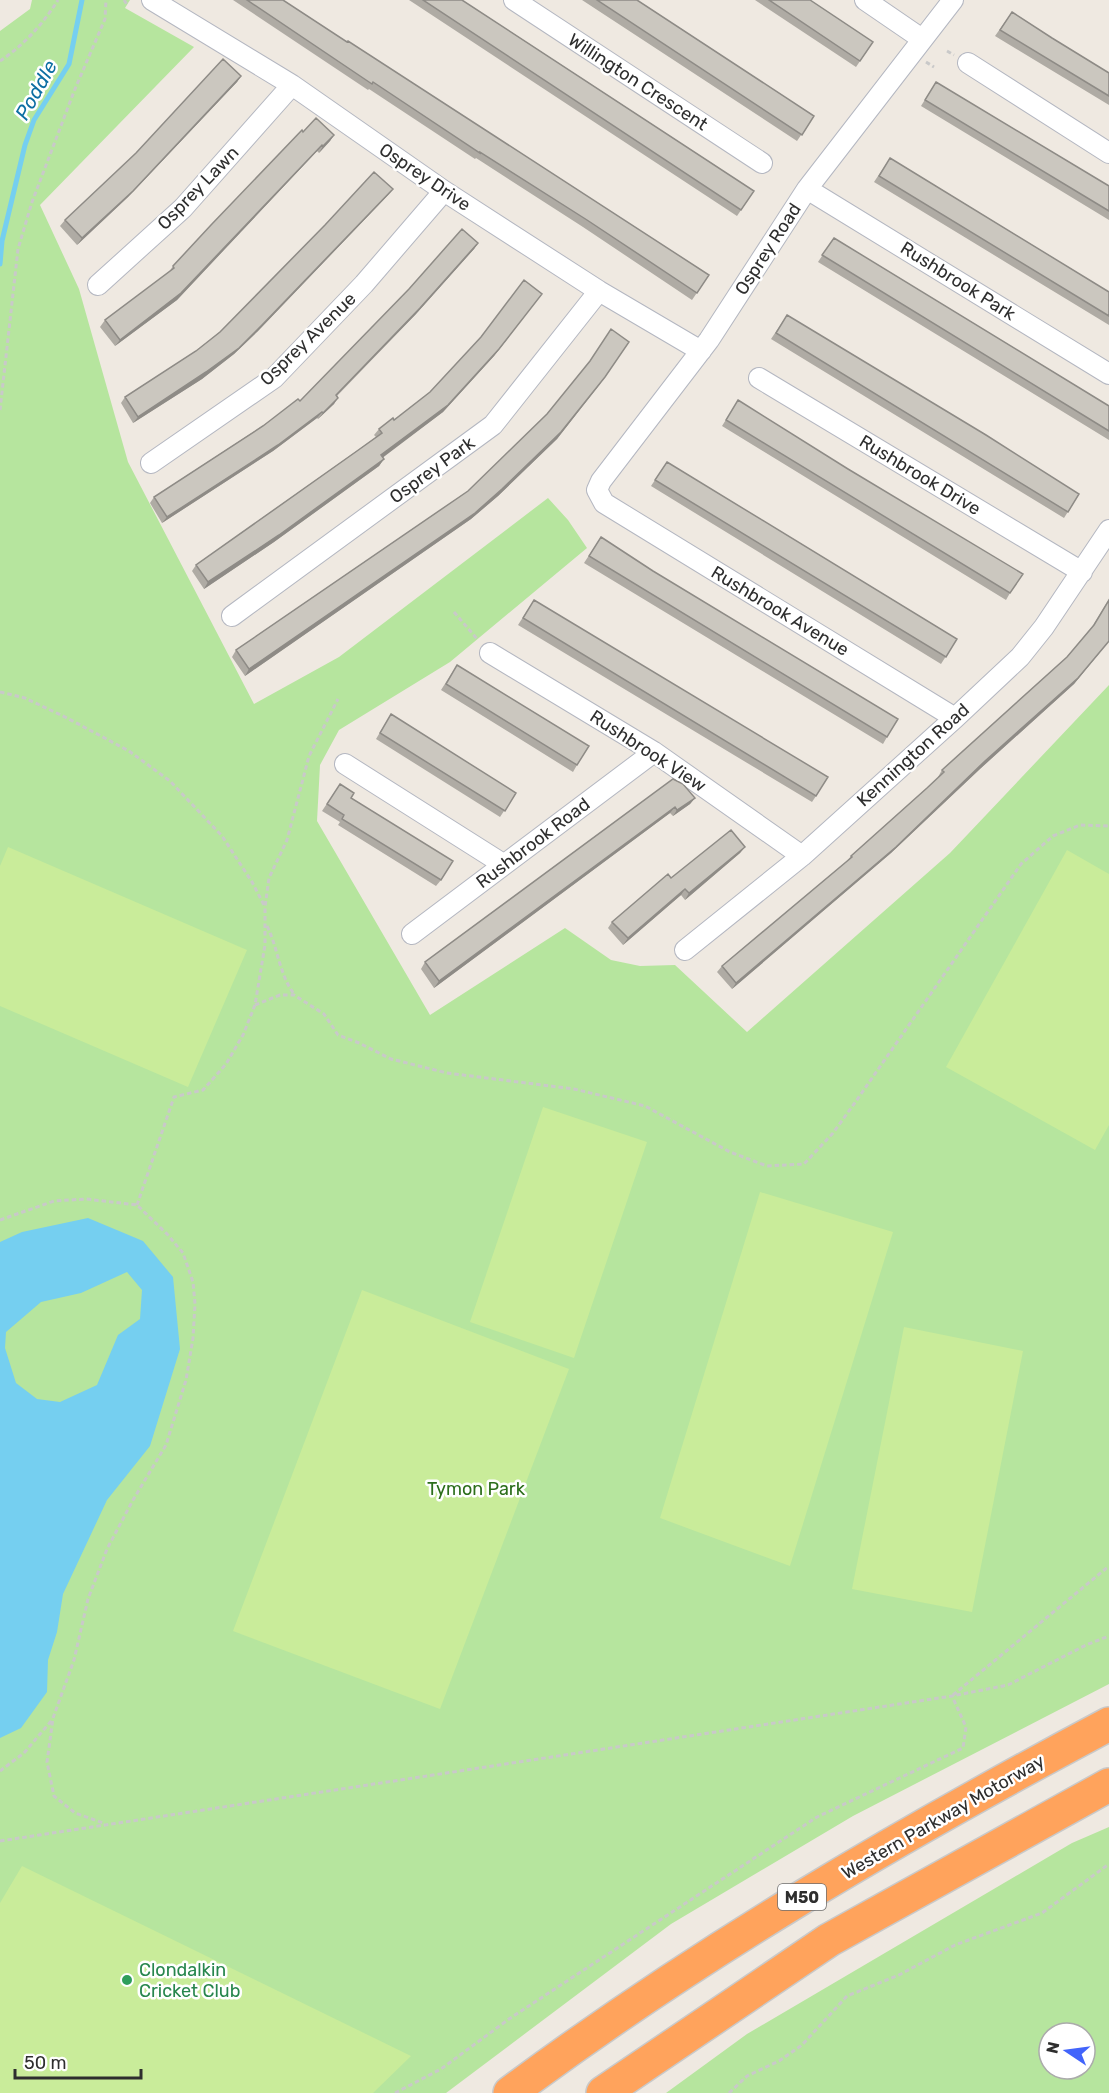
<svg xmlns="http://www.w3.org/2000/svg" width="1109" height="2093" font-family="Rubik,sans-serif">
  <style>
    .green { fill: #b6e59e; fill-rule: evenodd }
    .pitch { fill: #c9ec9a }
    .water { fill: #75cff0; fill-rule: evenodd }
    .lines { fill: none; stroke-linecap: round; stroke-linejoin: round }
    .stream { stroke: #75cff0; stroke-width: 5 }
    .street-casing { stroke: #b4b7c1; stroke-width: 22 }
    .highway-casing { stroke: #c9c9c9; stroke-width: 36 }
    .path { stroke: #c9c9c9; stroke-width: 3; stroke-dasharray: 4.5 3; stroke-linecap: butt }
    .street { stroke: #fff; stroke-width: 20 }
    .highway { stroke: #ffa35c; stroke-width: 33 }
    .wall { fill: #afaba4 }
    .shaded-wall { fill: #8e8b86 }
    .building { fill: #cbc7bf; stroke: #8e8b86; stroke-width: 1.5 }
    .leisure-dot { fill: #2e9e5b; stroke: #fff; stroke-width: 2 }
    .labels { text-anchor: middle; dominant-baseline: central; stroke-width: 5; stroke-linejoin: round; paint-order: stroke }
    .shield { fill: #fff; stroke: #6d6d6d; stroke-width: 1.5 }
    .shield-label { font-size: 16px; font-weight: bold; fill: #2e2e2e }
    .street-label { font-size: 18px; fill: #2e2e2e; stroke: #fff }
    .park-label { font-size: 18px; fill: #2c6e1b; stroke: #fff }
    .leisure-label { font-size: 18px; fill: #27864d; stroke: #fff; text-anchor: start }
    .water-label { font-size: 20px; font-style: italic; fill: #0d6fa3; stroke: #fff }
  </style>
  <rect width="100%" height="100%" fill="#efe9e1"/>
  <!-- green -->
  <path class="green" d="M 32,0 L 130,0 L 125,8 L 194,47 L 40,205 L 79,289 L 128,462 L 254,704 L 339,657 L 548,498 L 568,520 L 587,548 L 450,662 L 339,730 L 320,765 L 317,821 L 430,1015 L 565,928 L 611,960 L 640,966 L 675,965 L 747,1032 L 950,853 L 1109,685 L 1109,1684 L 853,1816 L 671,1924 L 446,2093 L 0,2093 L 0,31 L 30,9 Z
    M 1109,1827 L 1109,2093 L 666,2093 L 747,2034 L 1072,1843 ZM 1049,2033 L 1085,2033 L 1085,2069 L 1049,2069 Z"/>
  <!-- pitch -->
  <path class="pitch" d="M 8,847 L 247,950 L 188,1087 L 0,1006 L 0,866 Z
    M 1067,850 L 1109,874 L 1109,1125 L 1095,1150 L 946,1067 Z
    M 543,1107 L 647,1142 L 574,1358 L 470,1322 Z
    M 760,1192 L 893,1232 L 790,1566 L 660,1518 Z
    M 362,1290 L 569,1369 L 440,1709 L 233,1631 Z
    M 904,1327 L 1023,1351 L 972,1612 L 852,1589 Z
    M 22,1866 L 411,2056 L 373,2093 L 0,2093 L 0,1903 Z"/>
  <!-- water -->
  <path class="water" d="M 88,1218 L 143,1241 L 173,1277 L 180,1349 L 150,1446 L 107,1500 L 63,1594 L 57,1632 L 48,1660 L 47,1692 L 21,1728 L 0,1738 L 0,1242 L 22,1232 ZM 127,1272 L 142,1290 L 140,1319 L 118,1335 L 97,1385 L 60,1402 L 37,1399 L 16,1383 L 5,1348 L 6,1332 L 41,1302 L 81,1293 Z"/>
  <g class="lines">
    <!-- stream -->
    <path class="stream" d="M 0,264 L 2,241 L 25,145 L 34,120 L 69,64 L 82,0"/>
    <!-- street casing -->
    <g class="street-casing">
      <path id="street" d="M 152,0 L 292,85 L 444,191 L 599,291 L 701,351
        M 514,0 L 762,163
        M 865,0 L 922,39
        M 953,0 L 807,189 L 709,340 L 601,481 L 597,490 L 604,503 L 955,718
        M 968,63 L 1109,153
        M 807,189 L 1109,374
        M 98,285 L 183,208 L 292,85
        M 759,378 L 1082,572
        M 151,463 L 274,378 L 364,284 L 444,191
        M 232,616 L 493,425 L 599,291
        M 490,653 L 654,752 L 802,856
        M 345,764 L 503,864
        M 412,934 L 654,752
        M 685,950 L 802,856 L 955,718 L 1020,657 L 1044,627 L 1109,530"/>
    </g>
    <!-- highway casing -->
    <g class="highway-casing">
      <path id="highway" d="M 510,2093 C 698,1953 902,1834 1109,1724
        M 603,2093 L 829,1940 L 1109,1785"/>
    </g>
    <!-- path -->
    <path class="path" d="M 124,0 L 128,6
      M 947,51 L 954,55
      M 0,61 C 24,45 43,24 58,0
      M 926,62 L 934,67
      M 0,410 L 18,249 L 32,202 L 75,89 L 105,19 L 106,0
      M 454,612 L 478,640
      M 0,692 L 25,698 L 67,718 L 129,751 L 170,781 L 222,836 L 252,882 L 264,905
      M 267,926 C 278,948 279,974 294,994
      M 255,1005 L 280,995 L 294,995 L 324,1014 L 338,1035 L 359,1043 L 391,1059 L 447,1073 L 574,1089 L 645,1106 L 730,1152 L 767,1166 L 804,1164 L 833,1133 L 854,1104 L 1021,864 L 1053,836 L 1080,825 L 1109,826
      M 137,1205 L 174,1097 L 203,1090 L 226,1064 L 243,1035 L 255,1005 L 265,945 L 265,907 L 269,878 L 287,840 L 309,756 L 338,699
      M 0,1220 L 54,1201 L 86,1199 L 137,1205 L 167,1234 L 183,1253 L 193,1282 L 195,1304 L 193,1338 L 186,1380 L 166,1445 L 133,1500 L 107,1549 L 88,1599 L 74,1660 L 53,1718 L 47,1762 L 54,1796 L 75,1813 L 103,1823
      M 953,1695 L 1109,1566
      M 0,1771 L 24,1753 L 52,1720
      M 0,1841 L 952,1696 L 1008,1685 L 1086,1645 L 1109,1636
      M 395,2093 L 441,2069 L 509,2019 L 817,1817 L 963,1748 L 966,1727 L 952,1696
      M 729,2093 L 747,2076 L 779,2061 L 802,2045 L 847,1996 L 899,1975 L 955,1945 L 1042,1913 L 1109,1864"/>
    <!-- street -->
    <use href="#street" class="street"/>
    <!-- highway -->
    <use href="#highway" class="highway"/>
  </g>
  <!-- wall -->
  <path class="wall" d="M 233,0 L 283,0 L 347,42 L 709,275 L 692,300 L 583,227 L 476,158 L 475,159 L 369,89 L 368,90 Z
    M 409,0 L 462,0 L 754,191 L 737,216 Z
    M 582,0 L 637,0 L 814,116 L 797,141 Z
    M 755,0 L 810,0 L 873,42 L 856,67 Z
    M 1012,12 L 1052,38 L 1109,73 L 1109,105 L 995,36 Z
    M 241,76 L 237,82 L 128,197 L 77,245 L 60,226 L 65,220 Z
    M 936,82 L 1109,186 L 1109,220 L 921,106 Z
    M 303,132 L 334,135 L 330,141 L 319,153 L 317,151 L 177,300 L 115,346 L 100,327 L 105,320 L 169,272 L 173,266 Z
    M 890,158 L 1109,292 L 1109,325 L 874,182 Z
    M 388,195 L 258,331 L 234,354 L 202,379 L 133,423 L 121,403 L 125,397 L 196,351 Z
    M 834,238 L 1109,406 L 1109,440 L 818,262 Z
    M 478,243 L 474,249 L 416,314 L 337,396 L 334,404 L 318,419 L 317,418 L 273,451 L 162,523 L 150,503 L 154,497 L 300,401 Z
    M 537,300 L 494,356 L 443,412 L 382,457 L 384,459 L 379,466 L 274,542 L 204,589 L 192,571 L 196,565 L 376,437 L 374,435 L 379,429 L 394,420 L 430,392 Z
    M 787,315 L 1079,494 L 1064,518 L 771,339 Z
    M 601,383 L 557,439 L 498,496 L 471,519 L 245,676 L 232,657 L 236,650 L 468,491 Z
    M 734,407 L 1010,593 L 1006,600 L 722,426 Z
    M 667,462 L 957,639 L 941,664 L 651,486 Z
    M 601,537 L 887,737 L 883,744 L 584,563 Z
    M 1109,599 L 1109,641 L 1074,684 L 981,768 L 891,853 L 732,989 L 717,972 L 722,966 L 846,862 L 851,856 L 939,777 L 938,777 L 942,770 L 1067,657 L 1092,627 Z
    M 534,600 L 816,796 L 812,802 L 518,625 Z
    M 457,665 L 577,765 L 573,772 L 441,690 Z
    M 391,714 L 516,793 L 500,817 L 376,739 Z
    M 673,779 L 695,798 L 690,804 L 673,816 L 670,813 L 434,988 L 421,969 L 425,962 Z
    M 340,784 L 351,798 L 441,880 L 436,886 L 338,825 L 340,822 L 322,811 Z
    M 745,847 L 740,853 L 685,900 L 681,895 L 623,945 L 608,928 L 612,922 L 671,878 Z"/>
  <!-- shaded-wall -->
  <path class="shaded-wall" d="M 241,76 L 237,82 L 128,197 L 77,245 L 82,238 Z
    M 334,135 L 330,141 L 319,153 L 323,146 Z
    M 322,145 L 317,151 L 177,300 L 115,346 L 120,340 Z
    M 393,189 L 388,195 L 258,331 L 234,354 L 202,379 L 133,423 L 138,417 Z
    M 478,243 L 474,249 L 416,314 L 331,401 L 336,395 Z
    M 537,300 L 494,356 L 443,412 L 377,462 L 381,455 Z
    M 605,377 L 557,439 L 498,496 L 471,519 L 245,676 L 249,669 L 475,513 Z
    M 338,398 L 334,404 L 318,419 L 323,413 Z
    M 322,412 L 317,418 L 273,451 L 162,523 L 167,517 Z
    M 384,459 L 379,466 L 274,542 L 204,589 L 208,582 Z
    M 1109,641 L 1074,684 L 981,768 L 891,853 L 732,989 L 736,983 L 985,761 Z
    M 695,798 L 690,804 L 673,816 L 677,810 Z
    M 675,807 L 670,813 L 434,988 L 439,981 Z
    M 745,847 L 740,853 L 685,900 L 689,893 Z
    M 685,889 L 681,895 L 623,945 L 628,938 Z"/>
  <!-- building -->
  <path class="building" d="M 247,0 L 283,0 L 347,42 L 348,41 L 709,275 L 697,293 L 587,220 L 480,152 L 480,153 L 373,82 L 372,84 Z
    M 423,0 L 462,0 L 754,191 L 741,210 Z
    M 597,0 L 637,0 L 814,116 L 802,135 Z
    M 769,0 L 810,0 L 873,42 L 860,61 Z
    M 1012,12 L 1052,38 L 1109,73 L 1109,96 L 1000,30 Z
    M 223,59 L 241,76 L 133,191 L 82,238 L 65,220 L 136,153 Z
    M 936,82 L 1109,186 L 1109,211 L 925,100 Z
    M 316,118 L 334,135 L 323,146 L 322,145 L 181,293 L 120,340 L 105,320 L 174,268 L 173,266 L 211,225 L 302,130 L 303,132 Z
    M 890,158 L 1109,292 L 1109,316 L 879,176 Z
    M 374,172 L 393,189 L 262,325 L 239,348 L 206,372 L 138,417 L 125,397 L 196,351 L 220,332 L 325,225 Z
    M 462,229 L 478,243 L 420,308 L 336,395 L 338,398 L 323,413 L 322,412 L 278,445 L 167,517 L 154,497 L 263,426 L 298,399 L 300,401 L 409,289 Z
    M 834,238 L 1109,406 L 1109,431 L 822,255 Z
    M 524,280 L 542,294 L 499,349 L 448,405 L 381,455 L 384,459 L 279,535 L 208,582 L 196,565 L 357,451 L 382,433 L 379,429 L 393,418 L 394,420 L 430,392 L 481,337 Z
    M 787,315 L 986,435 L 1079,494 L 1068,512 L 776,333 Z
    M 611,329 L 629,342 L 605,377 L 561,432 L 502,489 L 475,513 L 249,669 L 236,650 L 468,491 L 547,414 L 590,361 Z
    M 738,400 L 848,469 L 1023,574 L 1010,593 L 726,420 Z
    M 667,462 L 957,639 L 946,657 L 655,480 Z
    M 601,537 L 653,571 L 898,719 L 887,737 L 589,556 Z
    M 534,600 L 828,777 L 816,796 L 523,618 Z
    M 1109,600 L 1109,641 L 1078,678 L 985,761 L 896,847 L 736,983 L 722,966 L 852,857 L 851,856 L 927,788 L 944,772 L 942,770 L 1067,657 L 1094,625 Z
    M 457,665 L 589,746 L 577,765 L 446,684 Z
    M 391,714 L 516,793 L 505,811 L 380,733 Z
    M 673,779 L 683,784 L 695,798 L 677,810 L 675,807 L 439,981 L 425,962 Z
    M 340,784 L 354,793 L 351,798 L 453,861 L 441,880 L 342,819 L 344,815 L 327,804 Z
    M 731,830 L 745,847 L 689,893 L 685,889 L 628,938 L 612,922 L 668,874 L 671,878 Z"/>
  <!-- markers -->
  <circle class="leisure-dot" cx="127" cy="1980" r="6"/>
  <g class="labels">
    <!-- shield labels -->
    <rect class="shield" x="778" y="1884" width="48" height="26" rx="4.5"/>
    <g class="shield-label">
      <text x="802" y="1897">M50</text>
    </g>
    <!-- street labels -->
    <g class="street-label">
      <text transform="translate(638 82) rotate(33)">Willington Crescent</text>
      <text transform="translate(425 177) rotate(34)">Osprey Drive</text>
      <text transform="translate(198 188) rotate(-46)">Osprey Lawn</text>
      <text transform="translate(768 249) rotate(-57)">Osprey Road</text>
      <text transform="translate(958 281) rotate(32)">Rushbrook Park</text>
      <text transform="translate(308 339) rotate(-44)">Osprey Avenue</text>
      <text transform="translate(432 470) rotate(-36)">Osprey Park</text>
      <text transform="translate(920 475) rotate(31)">Rushbrook Drive</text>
      <text transform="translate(780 611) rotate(31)">Rushbrook Avenue</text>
      <text transform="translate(648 751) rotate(33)">Rushbrook View</text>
      <text transform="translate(913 755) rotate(-42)">Kennington Road</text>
      <text transform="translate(533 843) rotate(-37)">Rushbrook Road</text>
      <text transform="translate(943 1817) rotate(-30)">Western Parkway Motorway</text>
    </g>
    <!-- park labels -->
    <g class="park-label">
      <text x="476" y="1489">Tymon Park</text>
    </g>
    <!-- leisure labels -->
    <g class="leisure-label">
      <text x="139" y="1970">Clondalkin<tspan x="139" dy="21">Cricket Club</tspan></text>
    </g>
    <!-- water labels -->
    <g class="water-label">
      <text transform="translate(36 90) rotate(-61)">Poddle</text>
    </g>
  </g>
  <!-- north arrow -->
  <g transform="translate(1067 2051) rotate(283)"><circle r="28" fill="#ffffff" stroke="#ababab" stroke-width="1.5"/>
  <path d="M0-4.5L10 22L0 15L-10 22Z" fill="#4264fb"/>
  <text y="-9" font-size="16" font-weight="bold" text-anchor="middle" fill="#2e2e2e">N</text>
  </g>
  <!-- scale -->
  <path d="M15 2069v9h126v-9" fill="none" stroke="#2e2e2e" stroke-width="3"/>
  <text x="24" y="2069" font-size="18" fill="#2e2e2e" stroke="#ffffff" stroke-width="4.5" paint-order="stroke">50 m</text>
</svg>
